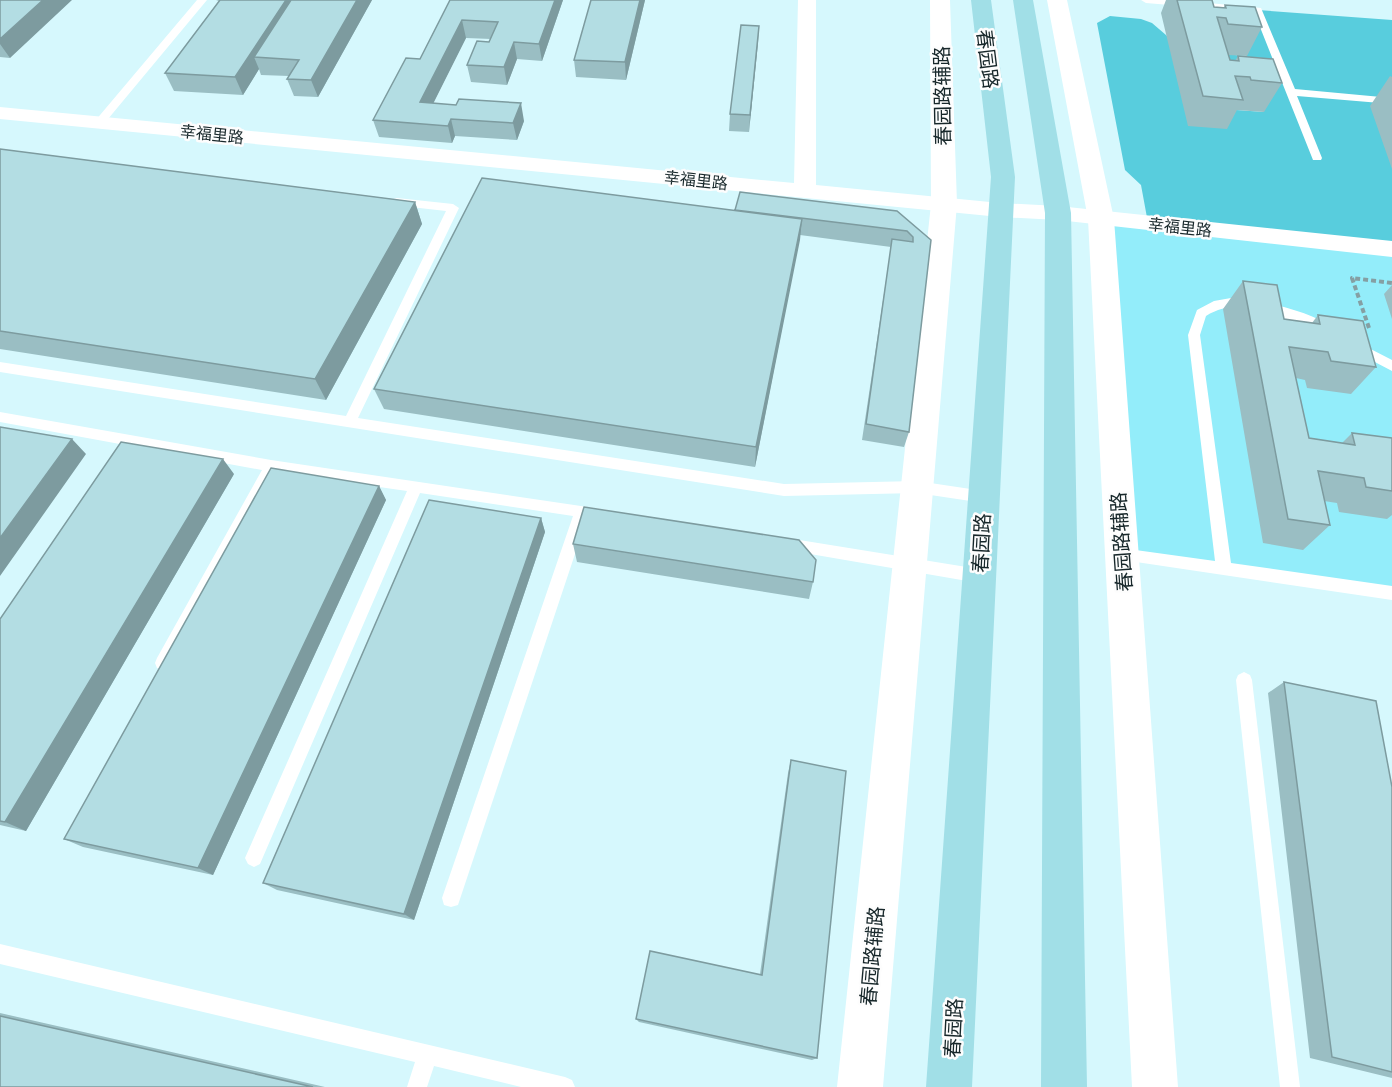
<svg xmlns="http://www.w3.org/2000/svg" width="1392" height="1087" font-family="'IBM Plex Sans','Noto Sans SC',sans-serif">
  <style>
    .green { fill: #93edfa }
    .forest { fill: #58cddd }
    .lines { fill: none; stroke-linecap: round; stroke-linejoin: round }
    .path { stroke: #859fa3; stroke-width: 4; stroke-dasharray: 5 3; stroke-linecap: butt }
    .lane { fill: #fff; fill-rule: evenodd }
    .street { fill: #fff; fill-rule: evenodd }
    .secondary { fill: #fff; fill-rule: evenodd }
    .primary { fill: #a1dfe7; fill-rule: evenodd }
    .wall { fill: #9abec3 }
    .shaded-wall { fill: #7d9b9f }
    .building { fill: #b3dde3; stroke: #7d9b9f; stroke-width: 1.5 }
    .labels { text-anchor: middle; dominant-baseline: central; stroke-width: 5; stroke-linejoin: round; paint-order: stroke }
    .far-street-label { font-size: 16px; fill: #18282b; stroke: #fdfdfd }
    .street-label { font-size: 20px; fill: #18282b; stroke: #fdfdfd }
  </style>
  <rect width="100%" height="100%" fill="#d6f8fd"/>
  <!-- green -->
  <path class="green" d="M 1101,219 L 1392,249 L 1392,593 L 1121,554 Z"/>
  <!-- forest -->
  <path class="forest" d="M 1258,10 L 1392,20 L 1392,249 L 1148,223 L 1141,185 L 1125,170 L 1097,23 L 1110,16 L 1141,19 L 1152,23 L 1166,35 L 1236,110 L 1264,112 L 1213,53 L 1246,56 Z"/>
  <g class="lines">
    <!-- path -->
    <path class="path" d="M 1369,328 L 1352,278 L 1392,283"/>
    <!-- lane -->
    <path class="lane" d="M 197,0 L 207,0 L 103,125 L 95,125 L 95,121 Z
      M 1141,0 L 1177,0 L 1261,8 L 1295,89 L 1392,98 L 1392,104 L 1297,96 L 1322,158 L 1321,160 L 1313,160 L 1254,12 L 1146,3 Z
      M 397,198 L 453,204 L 459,208 L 358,418 L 784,484 L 917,481 L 984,491 L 989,493 L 991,497 L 989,501 L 984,503 L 917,493 L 784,496 L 0,372 L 0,362 L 346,416 L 446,211 L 393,205 L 393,199 Z
      M 1231,298 C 1254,299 1320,312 1334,331 L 1328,336 C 1289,324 1247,291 1206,316 L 1200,335 L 1231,563 L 1392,586 L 1392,600 L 1116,559 L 1113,554 L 1116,549 L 1121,548 L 1215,561 L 1188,335 L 1197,310 L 1214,301 Z
      M 1357,342 L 1392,360 L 1392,371 L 1352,350 L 1351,347 Z
      M 0,412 L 271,460 L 608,510 L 610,514 L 608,518 L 603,520 L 587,518 L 458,905 L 451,907 L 444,905 L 442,898 L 573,516 L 420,493 L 260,864 L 254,867 L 248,864 L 245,858 L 407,491 L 275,472 L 169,668 L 163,670 L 157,668 L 155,663 L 157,658 L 262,470 L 0,422 Z
      M 787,538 L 979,569 L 984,571 L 987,576 L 984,581 L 979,583 L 787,550 L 782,549 L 779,544 L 782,539 Z
      M 1244,672 L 1250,675 L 1252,680 L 1300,1087 L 1280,1087 L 1236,680 L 1238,675 Z
      M 0,944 L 565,1077 L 572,1080 L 575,1087 L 521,1087 L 434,1066 L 427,1087 L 407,1087 L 415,1062 L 0,964 Z"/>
    <!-- street -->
    <path class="street" d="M 798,0 L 816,0 L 816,185 L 1000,203 L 1058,206 L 1392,241 L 1392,257 L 1058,220 L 1000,217 L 0,119 L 0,107 L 794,183 Z"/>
    <!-- secondary -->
    <path class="secondary" d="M 930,0 L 950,0 L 957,204 L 883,1087 L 837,1087 L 931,204 Z
      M 1047,0 L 1067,0 L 1114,219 L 1178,1087 L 1132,1087 L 1088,219 Z"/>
    <!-- primary -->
    <path class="primary" d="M 971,0 L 991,0 L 1015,177 L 972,1087 L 926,1087 L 991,177 Z
      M 1013,0 L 1033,0 L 1071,213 L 1087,1087 L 1041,1087 L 1045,213 Z"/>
  </g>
  <!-- wall -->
  <path class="wall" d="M 0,0 L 10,58 L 0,57 Z
    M 216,0 L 372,0 L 318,97 L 294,96 L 287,79 L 289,76 L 261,75 L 259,69 L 243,95 L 174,91 L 165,73 L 219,1 Z
    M 450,0 L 563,0 L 542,61 L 517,59 L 507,85 L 471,82 L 467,65 L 489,42 L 491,39 L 466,38 L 433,103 L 524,121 L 517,140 L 455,136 L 452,143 L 379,137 L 373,120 L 420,59 Z
    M 591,0 L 645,0 L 626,80 L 576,77 L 574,60 Z
    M 1166,0 L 1212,0 L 1214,7 L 1224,7 L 1225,5 L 1262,27 L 1247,56 L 1228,55 L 1230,60 L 1235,61 L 1238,56 L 1282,83 L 1264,112 L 1237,110 L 1227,129 L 1188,126 L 1161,13 Z
    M 759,26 L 749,132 L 729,131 L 730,114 Z
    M 1390,76 L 1392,77 L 1392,169 L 1370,106 Z
    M 0,149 L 415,202 L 422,224 L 326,400 L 0,349 Z
    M 735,210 L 897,211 L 931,240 L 909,432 L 904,447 L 862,440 L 891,247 L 800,235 L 755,467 L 384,409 L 374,389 Z
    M 1243,281 L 1284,319 L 1312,323 L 1318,315 L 1376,367 L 1351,394 L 1307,388 L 1305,380 L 1296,378 L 1309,438 L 1342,443 L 1352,433 L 1392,438 L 1392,515 L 1387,519 L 1339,512 L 1337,503 L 1324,501 L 1330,525 L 1303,550 L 1263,543 L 1223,309 Z
    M 1392,285 L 1392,319 L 1384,294 Z
    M 234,474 L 26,831 L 0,825 L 0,619 Z
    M 379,486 L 386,500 L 213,875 L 83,847 L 64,839 Z
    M 541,518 L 545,532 L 414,920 L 277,890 L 263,883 Z
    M 573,544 L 813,582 L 809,599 L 577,562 Z
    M 1284,682 L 1392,787 L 1392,1078 L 1310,1058 L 1268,693 Z
    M 791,760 L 817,1058 L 812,1060 L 639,1022 L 636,1019 L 760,974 L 788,773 Z
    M 0,1013 L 325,1087 L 0,1087 Z"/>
  <!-- shaded-wall -->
  <path class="shaded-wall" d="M 43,0 L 72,0 L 10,58 L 0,44 L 0,39 Z
    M 286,0 L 292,0 L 254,57 L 259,69 L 243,95 L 235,77 Z
    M 357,0 L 372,0 L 318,97 L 311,80 Z
    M 555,0 L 563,0 L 542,61 L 539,44 Z
    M 640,0 L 645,0 L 626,80 L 625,62 Z
    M 462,20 L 466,38 L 425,120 L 420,102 Z
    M 759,26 L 758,43 L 749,132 L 750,115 Z
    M 514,42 L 517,59 L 507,85 L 504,67 Z
    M 521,103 L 524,121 L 517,140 L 513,123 Z
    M 451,119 L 455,136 L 452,143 L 448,126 Z
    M 415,202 L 422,224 L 326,400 L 315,379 Z
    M 802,219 L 800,240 L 755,467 L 756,447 Z
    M 72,439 L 86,454 L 0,576 L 0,538 Z
    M 223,459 L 234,474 L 26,831 L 5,822 Z
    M 379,486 L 386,500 L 213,875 L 198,868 Z
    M 541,518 L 545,532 L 414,920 L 404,914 Z"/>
  <!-- building -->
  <path class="building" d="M 0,0 L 43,0 L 0,39 Z
    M 220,0 L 286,0 L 235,77 L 165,73 Z
    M 291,0 L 357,0 L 311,80 L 287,79 L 299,60 L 254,57 Z
    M 450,0 L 555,0 L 539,44 L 514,42 L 504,67 L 467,65 L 477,41 L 489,42 L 498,22 L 462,20 L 420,102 L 456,105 L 459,99 L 521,103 L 513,123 L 451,119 L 448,126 L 373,120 L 406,58 L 420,59 Z
    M 591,0 L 640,0 L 625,62 L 574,60 Z
    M 1177,0 L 1212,0 L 1214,7 L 1226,8 L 1225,5 L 1255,7 L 1262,27 L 1228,24 L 1226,18 L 1217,17 L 1230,60 L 1239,61 L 1238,56 L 1273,59 L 1282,83 L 1251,80 L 1250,77 L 1235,76 L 1243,100 L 1203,96 Z
    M 741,25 L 759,26 L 750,115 L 730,114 Z
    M 0,149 L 415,202 L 315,379 L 0,331 Z
    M 482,178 L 802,219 L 756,447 L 374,389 Z
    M 740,192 L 897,211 L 931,240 L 909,432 L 866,424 L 892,239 L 913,242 L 913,237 L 907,231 L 735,210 Z
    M 1243,281 L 1277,285 L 1284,319 L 1320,324 L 1318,315 L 1363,321 L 1376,367 L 1331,361 L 1328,352 L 1289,347 L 1309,438 L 1355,445 L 1352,433 L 1392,438 L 1392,491 L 1366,487 L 1364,478 L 1318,471 L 1330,525 L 1288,519 Z
    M 0,427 L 72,439 L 0,538 Z
    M 121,442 L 223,459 L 5,822 L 0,821 L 0,619 Z
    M 271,468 L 379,486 L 198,868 L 64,839 Z
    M 429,500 L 541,518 L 404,914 L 263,883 Z
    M 584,507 L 799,540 L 816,560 L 813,582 L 573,544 Z
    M 1284,682 L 1376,701 L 1392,787 L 1392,1072 L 1332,1057 Z
    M 791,760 L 846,771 L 817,1058 L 636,1019 L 650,951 L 762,975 Z
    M 0,1016 L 313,1087 L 0,1087 Z"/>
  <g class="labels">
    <!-- far-street labels -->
    <g class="far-street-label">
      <text transform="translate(212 134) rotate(6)">幸福里路</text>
      <text transform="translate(696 180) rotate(6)">幸福里路</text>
      <text transform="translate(1180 227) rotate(6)">幸福里路</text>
    </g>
    <!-- street labels -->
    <g class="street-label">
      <text transform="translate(988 59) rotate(83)">春园路</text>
      <text transform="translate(942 96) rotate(-91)">春园路辅路</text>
      <text transform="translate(1121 542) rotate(-94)">春园路辅路</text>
      <text transform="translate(981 543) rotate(-87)">春园路</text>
      <text transform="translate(872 956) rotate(-85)">春园路辅路</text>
      <text transform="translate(953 1028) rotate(-87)">春园路</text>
    </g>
  </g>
</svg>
